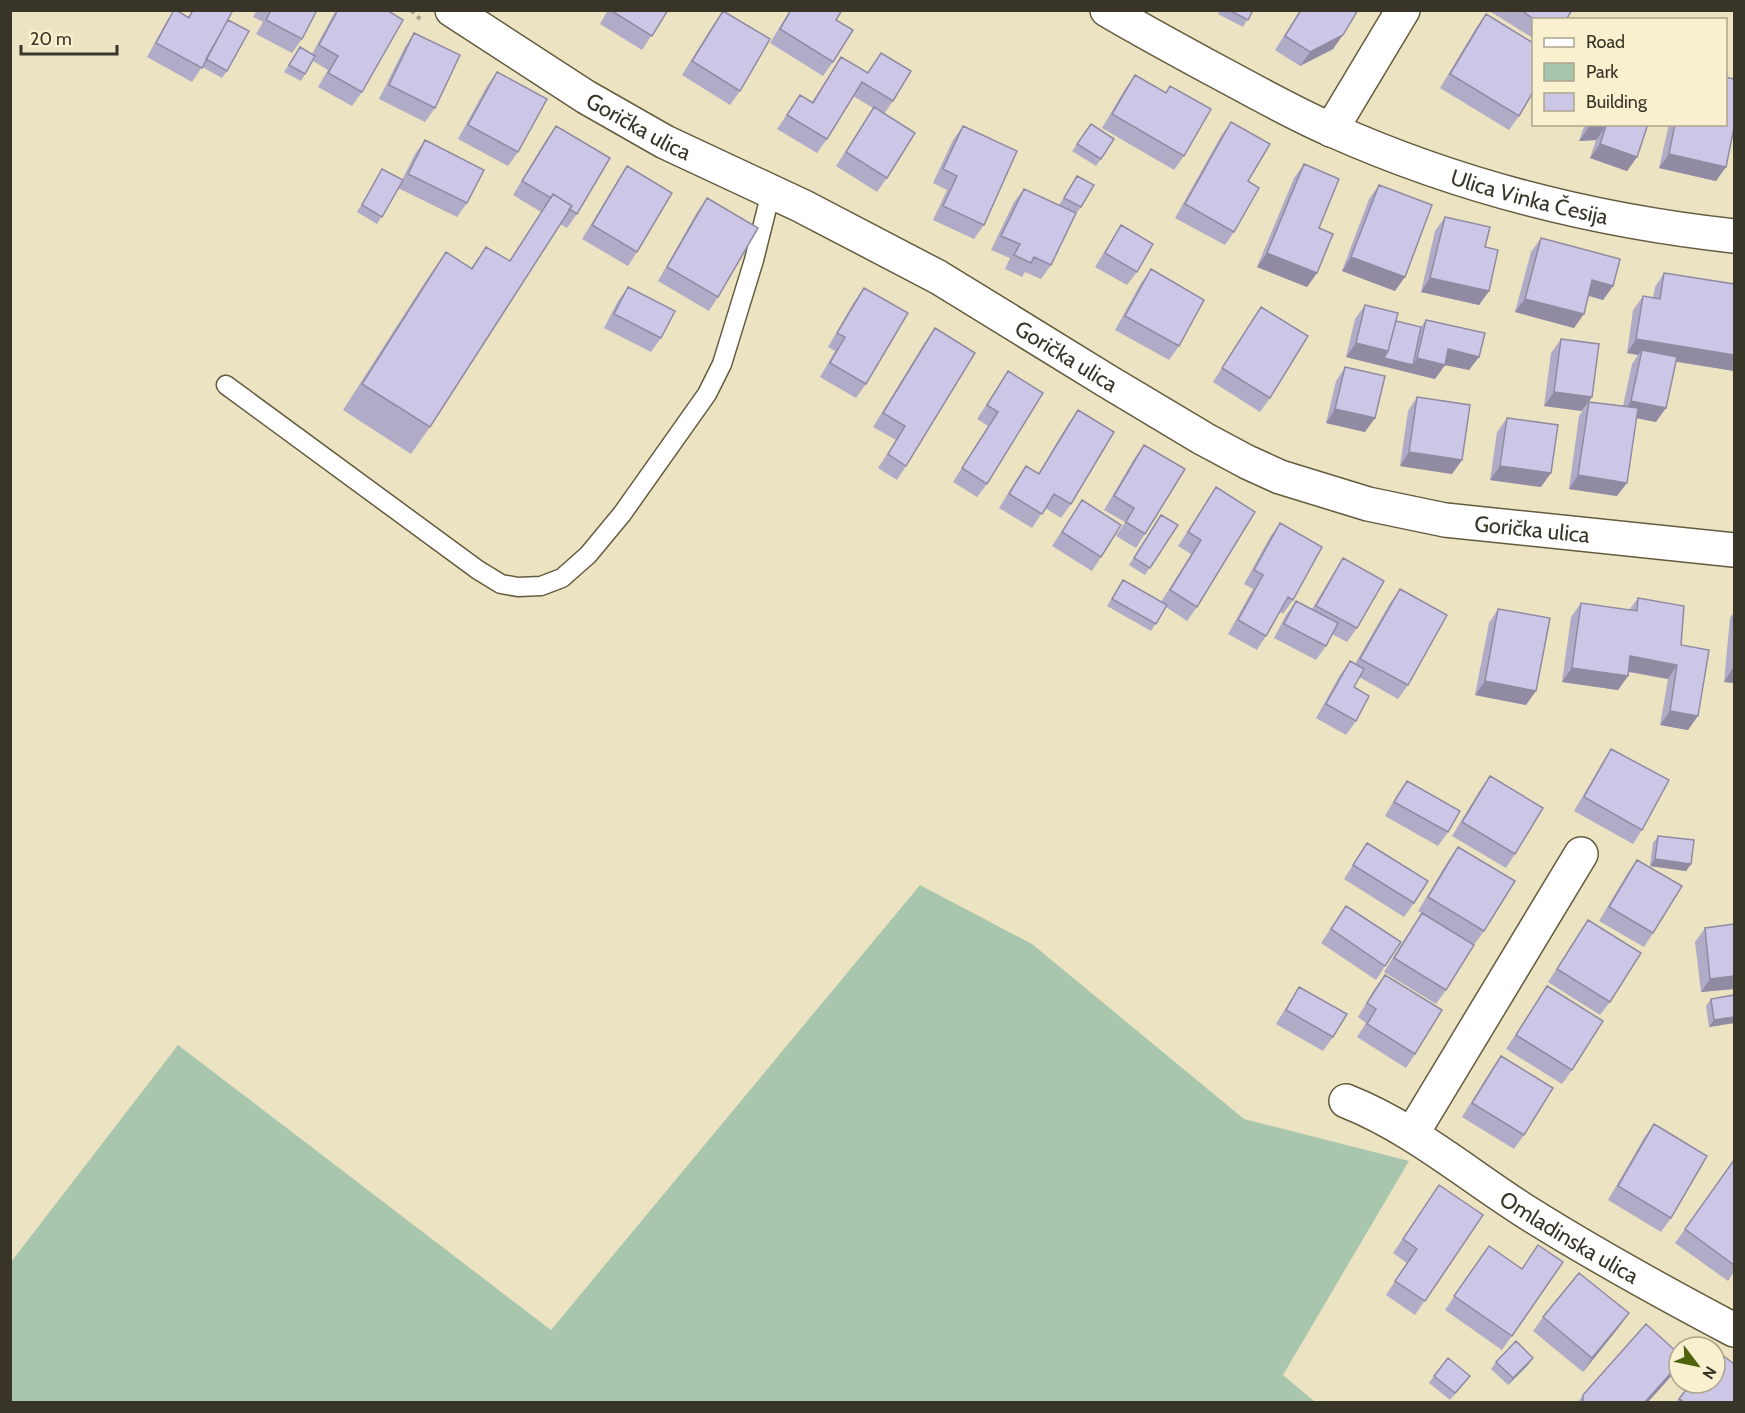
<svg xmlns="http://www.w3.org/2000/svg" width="1745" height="1413" font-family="Cabin,sans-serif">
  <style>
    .green { fill: #a8c6ad }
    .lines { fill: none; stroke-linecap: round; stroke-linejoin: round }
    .lane-casing { stroke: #635b3e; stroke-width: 21 }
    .street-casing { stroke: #635b3e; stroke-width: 36 }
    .path { stroke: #a59f85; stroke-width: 4; stroke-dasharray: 4.5 4.5; stroke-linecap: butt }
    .lane { stroke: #fff; stroke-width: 18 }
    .street { stroke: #fff; stroke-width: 33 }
    .wall { fill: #b0abc7 }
    .shaded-wall { fill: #908ba2 }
    .building { fill: #cdc7e7; stroke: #908ba2; stroke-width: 1.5 }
    .labels { text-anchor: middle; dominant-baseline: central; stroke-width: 4.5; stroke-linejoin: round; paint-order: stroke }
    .street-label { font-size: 22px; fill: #383528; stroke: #f9f0cf }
  </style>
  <rect width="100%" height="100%" fill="#ece3c2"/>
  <!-- green -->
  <path class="green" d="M 920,885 L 1032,944 L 1244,1119 L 1409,1161 L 1283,1375 L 1315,1402 L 11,1402 L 11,1262 L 178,1045 L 551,1330 Z"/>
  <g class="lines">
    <!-- lane casing -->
    <g class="lane-casing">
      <path id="lane" d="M 226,385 L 478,570 L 501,584 L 518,587 L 541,586 L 562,578 L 588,555 L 622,514 L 707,394 L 722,364 L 754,260 L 771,192"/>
    </g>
    <!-- street casing -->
    <g class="street-casing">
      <g id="street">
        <path id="s1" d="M 452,10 L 586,97 L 665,142 L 802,206 L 938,277 L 1107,381 L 1204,439 L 1247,462 L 1280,477 L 1368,504 L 1445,520 L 1734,550"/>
        <path id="s2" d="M 1107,10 C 1141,30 1176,49 1211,68 C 1251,89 1290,112 1332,130 C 1460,187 1596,221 1734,236"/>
        <path d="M 1331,130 L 1403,10"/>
        <path id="s3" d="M 1346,1101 C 1412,1127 1468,1175 1528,1213 C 1595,1255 1664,1293 1734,1330"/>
        <path d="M 1412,1134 L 1581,854"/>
      </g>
    </g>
    <!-- path -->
    <path class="path" d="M 411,10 L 420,19"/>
    <!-- lane -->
    <use href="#lane" class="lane"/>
    <!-- street -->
    <use href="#street" class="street"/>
  </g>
  <!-- wall -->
  <path class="wall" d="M 174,10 L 188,17 L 192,10 L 233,10 L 228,20 L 227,71 L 222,78 L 202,67 L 192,82 L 147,57 L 165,24 Z
    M 257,10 L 317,10 L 302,39 L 292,53 L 256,34 L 263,22 L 253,17 Z
    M 336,10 L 387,10 L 362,92 L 352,106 L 318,87 L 328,70 L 313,61 L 301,81 L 284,72 L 300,47 L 312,54 Z
    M 608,10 L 668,10 L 642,50 L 600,24 Z
    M 790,10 L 842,10 L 836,20 L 833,62 L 823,76 L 770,43 Z
    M 1220,10 L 1253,10 L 1243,27 L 1218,14 Z
    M 1300,10 L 1358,10 L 1333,49 L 1300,66 L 1275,50 Z
    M 1492,10 L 1572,10 L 1566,20 L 1533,20 L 1533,38 L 1491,12 Z
    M 723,11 L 740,91 L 730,105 L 682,75 L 713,25 Z
    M 1486,14 L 1519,116 L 1509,130 L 1440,88 L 1476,28 Z
    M 414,33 L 435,108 L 425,122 L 379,99 L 405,47 Z
    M 881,53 L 893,101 L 884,114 L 887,178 L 877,192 L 836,166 L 873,108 L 853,96 L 827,139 L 817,153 L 777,129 L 800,95 L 812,102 L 841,57 L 867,73 Z
    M 497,72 L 518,152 L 508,166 L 458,139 L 487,86 Z
    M 1135,75 L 1165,93 L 1170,86 L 1184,156 L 1174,170 L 1102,128 L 1125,89 Z
    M 1231,122 L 1248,181 L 1234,232 L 1225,245 L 1175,218 L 1221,136 Z
    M 1091,124 L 1101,159 L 1096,166 L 1072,151 Z
    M 1585,124 L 1648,124 L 1637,157 L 1627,171 L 1590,158 L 1596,140 L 1579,141 Z
    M 1669,124 L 1725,124 L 1716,181 L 1659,168 Z
    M 556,126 L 577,214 L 567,228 L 560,224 L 430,427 L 411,454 L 343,410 L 427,279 L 446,252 L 471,268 L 486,247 L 509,261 L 541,212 L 513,195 L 546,140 Z
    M 963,126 L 984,225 L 974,239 L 933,220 L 947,190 L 933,183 L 953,140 Z
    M 425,140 L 467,203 L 457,217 L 398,188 L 377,224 L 357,212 L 382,169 L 402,180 L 415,154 Z
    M 1304,164 L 1319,228 L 1317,273 L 1307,287 L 1257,267 L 1294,178 Z
    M 627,166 L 637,252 L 628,266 L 582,239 L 618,180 Z
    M 1077,176 L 1081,207 L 1076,214 L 1051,265 L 1041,279 L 1025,272 L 1022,277 L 1005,269 L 1010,258 L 991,250 L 1014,202 L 1024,189 L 1059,205 Z
    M 1379,185 L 1395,291 L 1342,271 L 1369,199 Z
    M 707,198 L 718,297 L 709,311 L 658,281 L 697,212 Z
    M 1445,217 L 1485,247 L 1489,291 L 1479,305 L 1421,292 L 1435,231 Z
    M 1121,225 L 1137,272 L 1127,285 L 1095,267 L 1112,239 Z
    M 1541,238 L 1613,286 L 1603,300 L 1588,296 L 1574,328 L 1515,312 L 1531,252 Z
    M 1151,269 L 1179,346 L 1169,360 L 1115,330 L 1141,283 Z
    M 1664,273 L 1734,371 L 1676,361 L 1656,422 L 1637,418 L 1617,496 L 1569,489 L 1579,416 L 1589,402 L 1623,406 L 1632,364 L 1638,355 L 1627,353 L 1633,310 L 1643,296 L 1653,298 L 1655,287 Z
    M 628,287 L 661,338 L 651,352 L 604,328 L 618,301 Z
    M 864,288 L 866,384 L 856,398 L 820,377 L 835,351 L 828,347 L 854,302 Z
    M 1365,305 L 1396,321 L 1421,327 L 1426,320 L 1479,357 L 1469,370 L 1445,365 L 1435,379 L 1346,357 L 1355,319 Z
    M 1261,307 L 1270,398 L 1260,412 L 1213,382 Z
    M 935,328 L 906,466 L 897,480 L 878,468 L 896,440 L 873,427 L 925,342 Z
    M 1561,339 L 1592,397 L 1582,411 L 1544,406 L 1551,353 Z
    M 1345,367 L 1365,432 L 1326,423 L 1336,381 Z
    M 1008,371 L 987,484 L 977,497 L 953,482 L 988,426 L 977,419 Z
    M 1417,397 L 1462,460 L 1452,474 L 1400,466 L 1408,411 Z
    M 1078,410 L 1071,504 L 1061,518 L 1045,508 L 1032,528 L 999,508 L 1016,480 L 1026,466 L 1038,474 L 1068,424 Z
    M 1507,418 L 1541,487 L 1490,480 L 1497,432 Z
    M 1144,445 L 1145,534 L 1136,548 L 1116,536 L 1125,522 L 1104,510 L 1134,459 Z
    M 1216,487 L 1197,607 L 1187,621 L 1166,607 L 1151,631 L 1107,606 L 1123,580 L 1161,602 L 1191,554 L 1178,546 Z
    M 1082,500 L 1101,557 L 1092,571 L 1052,546 Z
    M 1156,522 L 1178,525 L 1145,575 L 1129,565 Z
    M 1280,523 L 1293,600 L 1283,614 L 1280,612 L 1266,636 L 1257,650 L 1228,634 L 1253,589 L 1244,584 L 1270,537 Z
    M 1343,558 L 1357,628 L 1347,642 L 1332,634 L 1326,646 L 1316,660 L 1274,638 L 1286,615 L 1296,601 L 1312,609 L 1334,572 Z
    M 1400,589 L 1408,685 L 1398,699 L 1359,677 L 1354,687 L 1356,721 L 1346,735 L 1316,718 L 1340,675 L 1350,661 L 1355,664 L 1390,603 Z
    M 1638,598 L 1681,645 L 1688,730 L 1660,725 L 1668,679 L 1628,672 L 1628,676 L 1618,690 L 1562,682 L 1571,617 L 1581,603 L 1629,610 Z
    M 1498,609 L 1526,705 L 1475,695 L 1489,623 Z
    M 1734,612 L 1734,683 L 1724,682 L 1730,618 Z
    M 1611,749 L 1642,830 L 1633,844 L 1574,811 L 1602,763 Z
    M 1490,776 L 1515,854 L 1506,868 L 1452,836 L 1480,790 Z
    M 1407,781 L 1448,832 L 1438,846 L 1385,816 L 1397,795 Z
    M 1658,836 L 1691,864 L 1686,871 L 1650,866 L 1653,843 Z
    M 1367,843 L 1414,903 L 1404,917 L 1344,879 Z
    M 1458,847 L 1484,931 L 1474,945 L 1418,911 L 1448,861 Z
    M 1637,860 L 1653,933 L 1644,947 L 1599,921 L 1627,874 Z
    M 1346,906 L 1401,942 L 1376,980 L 1321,943 Z
    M 1422,913 L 1446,990 L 1436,1004 L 1384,972 L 1412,927 Z
    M 1588,920 L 1610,1002 L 1600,1015 L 1548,982 Z
    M 1734,924 L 1734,989 L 1701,992 L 1695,942 L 1705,928 Z
    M 1385,975 L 1415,1054 L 1406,1068 L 1357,1037 L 1366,1023 L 1358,1017 L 1375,988 Z
    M 1547,986 L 1572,1070 L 1562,1084 L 1506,1049 Z
    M 1299,987 L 1333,1037 L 1323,1051 L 1276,1024 L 1290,1001 Z
    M 1734,995 L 1734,1023 L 1709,1027 L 1706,1006 L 1711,999 Z
    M 1501,1056 L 1524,1135 L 1514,1149 L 1462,1117 L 1491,1070 Z
    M 1654,1124 L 1671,1218 L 1661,1232 L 1608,1200 L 1644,1138 Z
    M 1734,1160 L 1734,1272 L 1728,1281 L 1675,1243 Z
    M 1439,1185 L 1483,1215 L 1415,1315 L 1386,1295 L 1407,1263 L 1393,1253 Z
    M 1489,1246 L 1522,1269 L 1563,1262 L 1502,1350 L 1445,1310 Z
    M 1629,1313 L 1619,1327 L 1583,1372 L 1533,1331 L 1543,1317 Z
    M 1533,1358 L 1528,1365 L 1508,1385 L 1491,1369 L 1496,1362 Z
    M 1674,1373 L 1648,1402 L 1578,1402 L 1583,1395 Z
    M 1434,1376 L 1465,1383 L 1450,1400 L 1429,1383 Z
    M 1691,1383 L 1734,1402 L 1676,1402 Z"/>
  <!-- shaded-wall -->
  <path class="shaded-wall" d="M 1343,35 L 1333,49 L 1300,66 L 1310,52 Z
    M 1606,126 L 1596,140 L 1579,141 L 1589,127 Z
    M 1600,144 L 1637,157 L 1627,171 L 1590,158 Z
    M 1669,154 L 1726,167 L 1716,181 L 1659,168 Z
    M 1267,253 L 1317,273 L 1307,287 L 1257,267 Z
    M 1351,257 L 1405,277 L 1395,291 L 1342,271 Z
    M 1430,278 L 1489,291 L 1479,305 L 1421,292 Z
    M 1592,280 L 1613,286 L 1603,300 L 1583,294 Z
    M 1525,299 L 1584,314 L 1574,328 L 1515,312 Z
    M 1636,339 L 1734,355 L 1734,371 L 1640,356 L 1642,350 L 1638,355 L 1627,353 Z
    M 1356,343 L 1388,351 L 1413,365 L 1417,358 L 1448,349 L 1479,357 L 1469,370 L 1445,365 L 1435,379 L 1346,357 Z
    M 1554,392 L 1592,397 L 1582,411 L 1544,406 Z
    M 1631,401 L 1666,408 L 1656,422 L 1621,415 Z
    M 1335,409 L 1375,418 L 1365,432 L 1326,423 Z
    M 1409,452 L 1462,460 L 1452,474 L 1400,466 Z
    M 1500,466 L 1551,473 L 1541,487 L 1490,480 Z
    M 1578,475 L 1627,483 L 1617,496 L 1569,489 Z
    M 1630,656 L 1677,665 L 1668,679 L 1621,670 Z
    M 1572,668 L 1628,676 L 1618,690 L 1562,682 Z
    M 1733,668 L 1734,668 L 1734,683 L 1724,682 Z
    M 1485,681 L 1536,691 L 1526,705 L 1475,695 Z
    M 1670,711 L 1698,716 L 1688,730 L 1660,725 Z
    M 1655,859 L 1691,864 L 1686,871 L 1650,866 Z
    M 1734,976 L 1734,989 L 1701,992 L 1710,979 Z
    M 1734,1017 L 1734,1023 L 1709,1027 L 1714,1020 Z
    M 1629,1313 L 1619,1327 L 1583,1372 L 1592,1358 Z
    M 1533,1358 L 1528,1365 L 1508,1385 L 1513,1378 Z
    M 1679,1364 L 1674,1373 L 1648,1402 L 1645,1402 Z"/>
  <!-- building -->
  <path class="building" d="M 174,10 L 176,10 L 189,18 L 193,10 L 233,10 L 202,68 L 156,43 Z
    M 271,10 L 317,10 L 302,39 L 266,20 Z
    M 338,10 L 387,10 L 403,20 L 362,92 L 328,73 L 338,56 L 319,45 Z
    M 610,10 L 668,10 L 652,36 Z
    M 791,10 L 842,10 L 836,20 L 853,30 L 833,62 L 780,29 Z
    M 1229,10 L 1253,10 L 1248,20 Z
    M 1301,10 L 1358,10 L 1343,35 L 1310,52 L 1285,36 Z
    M 1521,10 L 1572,10 L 1566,20 L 1535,20 Z
    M 723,11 L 770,39 L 740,91 L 692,61 Z
    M 1486,14 L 1533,43 L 1533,92 L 1519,116 L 1450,74 Z
    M 228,20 L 249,31 L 227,71 L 206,59 Z
    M 414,33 L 460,55 L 435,108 L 389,85 Z
    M 300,47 L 315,56 L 305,74 L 289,65 Z
    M 881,53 L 911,71 L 893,101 L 862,82 L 827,139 L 787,115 L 800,95 L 813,103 L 841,57 L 868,73 Z
    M 497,72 L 547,99 L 518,152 L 468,125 Z
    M 1135,75 L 1166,93 L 1170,86 L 1211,109 L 1184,156 L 1112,114 Z
    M 1725,77 L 1734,79 L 1734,128 L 1726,167 L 1669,154 L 1675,124 L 1725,124 Z
    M 874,107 L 915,133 L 887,178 L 846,152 Z
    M 1231,122 L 1270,144 L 1248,181 L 1259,188 L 1234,232 L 1185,204 Z
    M 1091,124 L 1114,139 L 1101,159 L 1077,144 Z
    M 1590,124 L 1648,124 L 1637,157 L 1600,144 L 1606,126 L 1589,127 Z
    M 556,126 L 610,158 L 577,214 L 569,209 L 572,206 L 553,194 L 551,198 L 522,181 Z
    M 963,126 L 1017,151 L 984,225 L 943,206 L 957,176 L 943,169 Z
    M 425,140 L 484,170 L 467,203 L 408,174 Z
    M 1304,164 L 1339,179 L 1319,228 L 1333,234 L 1317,273 L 1267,253 Z
    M 627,166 L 672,193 L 637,252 L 592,225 Z
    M 382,169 L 403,180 L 382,217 L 362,205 Z
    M 1077,176 L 1094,185 L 1081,207 L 1064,198 Z
    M 1379,185 L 1432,205 L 1405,277 L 1351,257 Z
    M 1024,189 L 1076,213 L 1051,265 L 1034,257 L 1031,263 L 1014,255 L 1020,244 L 1001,236 Z
    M 553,194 L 572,206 L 430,427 L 362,384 L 446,252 L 472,269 L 486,247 L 510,261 Z
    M 707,198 L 758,228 L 718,297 L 667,267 Z
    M 1445,217 L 1490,227 L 1485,247 L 1498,250 L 1489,291 L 1430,278 Z
    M 1121,225 L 1153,244 L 1137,272 L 1105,253 Z
    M 1541,238 L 1620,259 L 1613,286 L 1592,280 L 1584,314 L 1525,299 Z
    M 1151,269 L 1204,300 L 1179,346 L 1125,316 Z
    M 1664,273 L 1734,284 L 1734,355 L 1636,339 L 1643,296 L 1660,299 Z
    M 628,287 L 675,311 L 661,338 L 614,314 Z
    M 864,288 L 908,313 L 866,384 L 830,363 L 845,337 L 837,333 Z
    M 1365,305 L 1398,313 L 1388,351 L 1356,343 Z
    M 1261,307 L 1308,336 L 1270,398 L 1222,368 Z
    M 1426,320 L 1485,333 L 1479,357 L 1448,349 L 1445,365 L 1417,358 Z
    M 1396,321 L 1421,327 L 1413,365 L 1384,358 L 1388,351 Z
    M 935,328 L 975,353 L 906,466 L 888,454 L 905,426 L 883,413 Z
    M 1561,339 L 1599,344 L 1592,397 L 1554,392 Z
    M 1642,350 L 1677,357 L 1666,408 L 1631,401 Z
    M 1345,367 L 1385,376 L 1375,418 L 1335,409 Z
    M 1008,371 L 1043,393 L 987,484 L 962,468 L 998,412 L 987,405 Z
    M 1417,397 L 1470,405 L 1462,460 L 1409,452 Z
    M 1589,402 L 1638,408 L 1627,483 L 1578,475 Z
    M 1078,410 L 1114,432 L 1071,504 L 1054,494 L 1042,514 L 1009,494 L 1026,466 L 1039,474 Z
    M 1507,418 L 1558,425 L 1551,473 L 1500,466 Z
    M 1144,445 L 1185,469 L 1145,534 L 1126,522 L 1134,508 L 1114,496 Z
    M 1216,487 L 1255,512 L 1197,607 L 1170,590 L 1201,540 L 1188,532 Z
    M 1082,500 L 1121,525 L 1101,557 L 1062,532 Z
    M 1161,515 L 1178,525 L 1150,568 L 1134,558 Z
    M 1280,523 L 1322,547 L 1293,600 L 1288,597 L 1266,636 L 1238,620 L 1263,575 L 1254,570 Z
    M 1343,558 L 1384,581 L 1357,628 L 1316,606 Z
    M 1123,580 L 1167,605 L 1156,624 L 1112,599 Z
    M 1400,589 L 1447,615 L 1408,685 L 1360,659 Z
    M 1638,598 L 1684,606 L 1681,645 L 1709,650 L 1698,716 L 1670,711 L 1677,665 L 1630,656 L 1628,676 L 1572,668 L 1581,603 L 1637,611 Z
    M 1296,601 L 1338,623 L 1326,646 L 1284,624 Z
    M 1498,609 L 1550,618 L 1536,691 L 1485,681 Z
    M 1350,661 L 1364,669 L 1354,687 L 1369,696 L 1356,721 L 1326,704 Z
    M 1611,749 L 1669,780 L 1642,830 L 1584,797 Z
    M 1490,776 L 1543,808 L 1515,854 L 1462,822 Z
    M 1407,781 L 1460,811 L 1448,832 L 1394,802 Z
    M 1658,836 L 1694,840 L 1691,864 L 1655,859 Z
    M 1367,843 L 1428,881 L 1414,903 L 1353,865 Z
    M 1458,847 L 1515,881 L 1484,931 L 1428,897 Z
    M 1637,860 L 1682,886 L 1653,933 L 1609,907 Z
    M 1346,906 L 1401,942 L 1385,966 L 1331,929 Z
    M 1422,913 L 1474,945 L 1446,990 L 1394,958 Z
    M 1588,920 L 1641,953 L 1610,1002 L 1557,969 Z
    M 1734,924 L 1734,976 L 1710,979 L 1705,928 Z
    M 1385,975 L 1442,1010 L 1415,1054 L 1367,1024 L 1376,1009 L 1367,1003 Z
    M 1547,986 L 1603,1021 L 1572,1070 L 1516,1035 Z
    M 1299,987 L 1347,1014 L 1333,1037 L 1286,1010 Z
    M 1734,995 L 1734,1017 L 1714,1020 L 1711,999 Z
    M 1501,1056 L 1553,1088 L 1524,1135 L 1472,1103 Z
    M 1654,1124 L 1707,1156 L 1671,1218 L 1618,1186 Z
    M 1734,1160 L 1734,1265 L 1685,1229 Z
    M 1439,1185 L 1483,1215 L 1425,1301 L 1395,1281 L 1417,1249 L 1403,1239 Z
    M 1538,1245 L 1563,1262 L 1512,1336 L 1454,1296 L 1489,1246 L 1522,1269 Z
    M 1579,1273 L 1629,1313 L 1592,1358 L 1543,1317 Z
    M 1646,1324 L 1679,1354 L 1679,1364 L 1645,1402 L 1583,1402 L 1583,1395 Z
    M 1516,1341 L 1533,1358 L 1513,1378 L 1496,1362 Z
    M 1716,1350 L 1734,1364 L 1734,1402 L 1684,1402 L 1679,1399 L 1691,1383 L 1715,1383 Z
    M 1448,1358 L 1470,1376 L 1455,1393 L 1434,1376 Z"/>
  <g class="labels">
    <!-- street labels -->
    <g class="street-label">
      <text stroke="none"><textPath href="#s1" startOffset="220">Gorička ulica</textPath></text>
      <text stroke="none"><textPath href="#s2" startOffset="464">Ulica Vinka Česija</textPath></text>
      <text stroke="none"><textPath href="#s1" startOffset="706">Gorička ulica</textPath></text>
      <text stroke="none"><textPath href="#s1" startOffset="1210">Gorička ulica</textPath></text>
      <text stroke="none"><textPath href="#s3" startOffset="262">Omladinska ulica</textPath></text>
    </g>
  </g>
  <!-- border -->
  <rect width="1745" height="1413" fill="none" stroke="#383528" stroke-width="24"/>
  <!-- legend -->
  <rect x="1532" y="18" width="195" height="108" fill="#f9f0cf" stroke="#aca58c" stroke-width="1.5"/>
  <rect x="1544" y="38" width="30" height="9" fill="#ffffff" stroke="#aca58c" stroke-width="1.5"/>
  <text x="1586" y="48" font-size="18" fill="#383528">Road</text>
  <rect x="1544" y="63" width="30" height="18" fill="#a8c6ad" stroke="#aca58c" stroke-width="1.5"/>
  <text x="1586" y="78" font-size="18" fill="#383528">Park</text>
  <rect x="1544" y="93" width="30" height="18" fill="#cdc7e7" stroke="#aca58c" stroke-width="1.5"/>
  <text x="1586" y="108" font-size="18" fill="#383528">Building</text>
  <!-- north arrow -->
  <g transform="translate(1697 1365) rotate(122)"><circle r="28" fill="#f9f0cf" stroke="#aca58c" stroke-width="1.5"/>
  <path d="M0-4.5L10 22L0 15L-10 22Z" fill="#4e630e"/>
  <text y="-9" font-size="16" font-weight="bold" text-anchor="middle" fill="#383528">N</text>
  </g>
  <!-- scale -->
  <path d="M21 45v9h96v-9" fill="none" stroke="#383528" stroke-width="3"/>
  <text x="30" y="45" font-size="18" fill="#383528" stroke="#f9f0cf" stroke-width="4.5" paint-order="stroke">20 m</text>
</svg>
